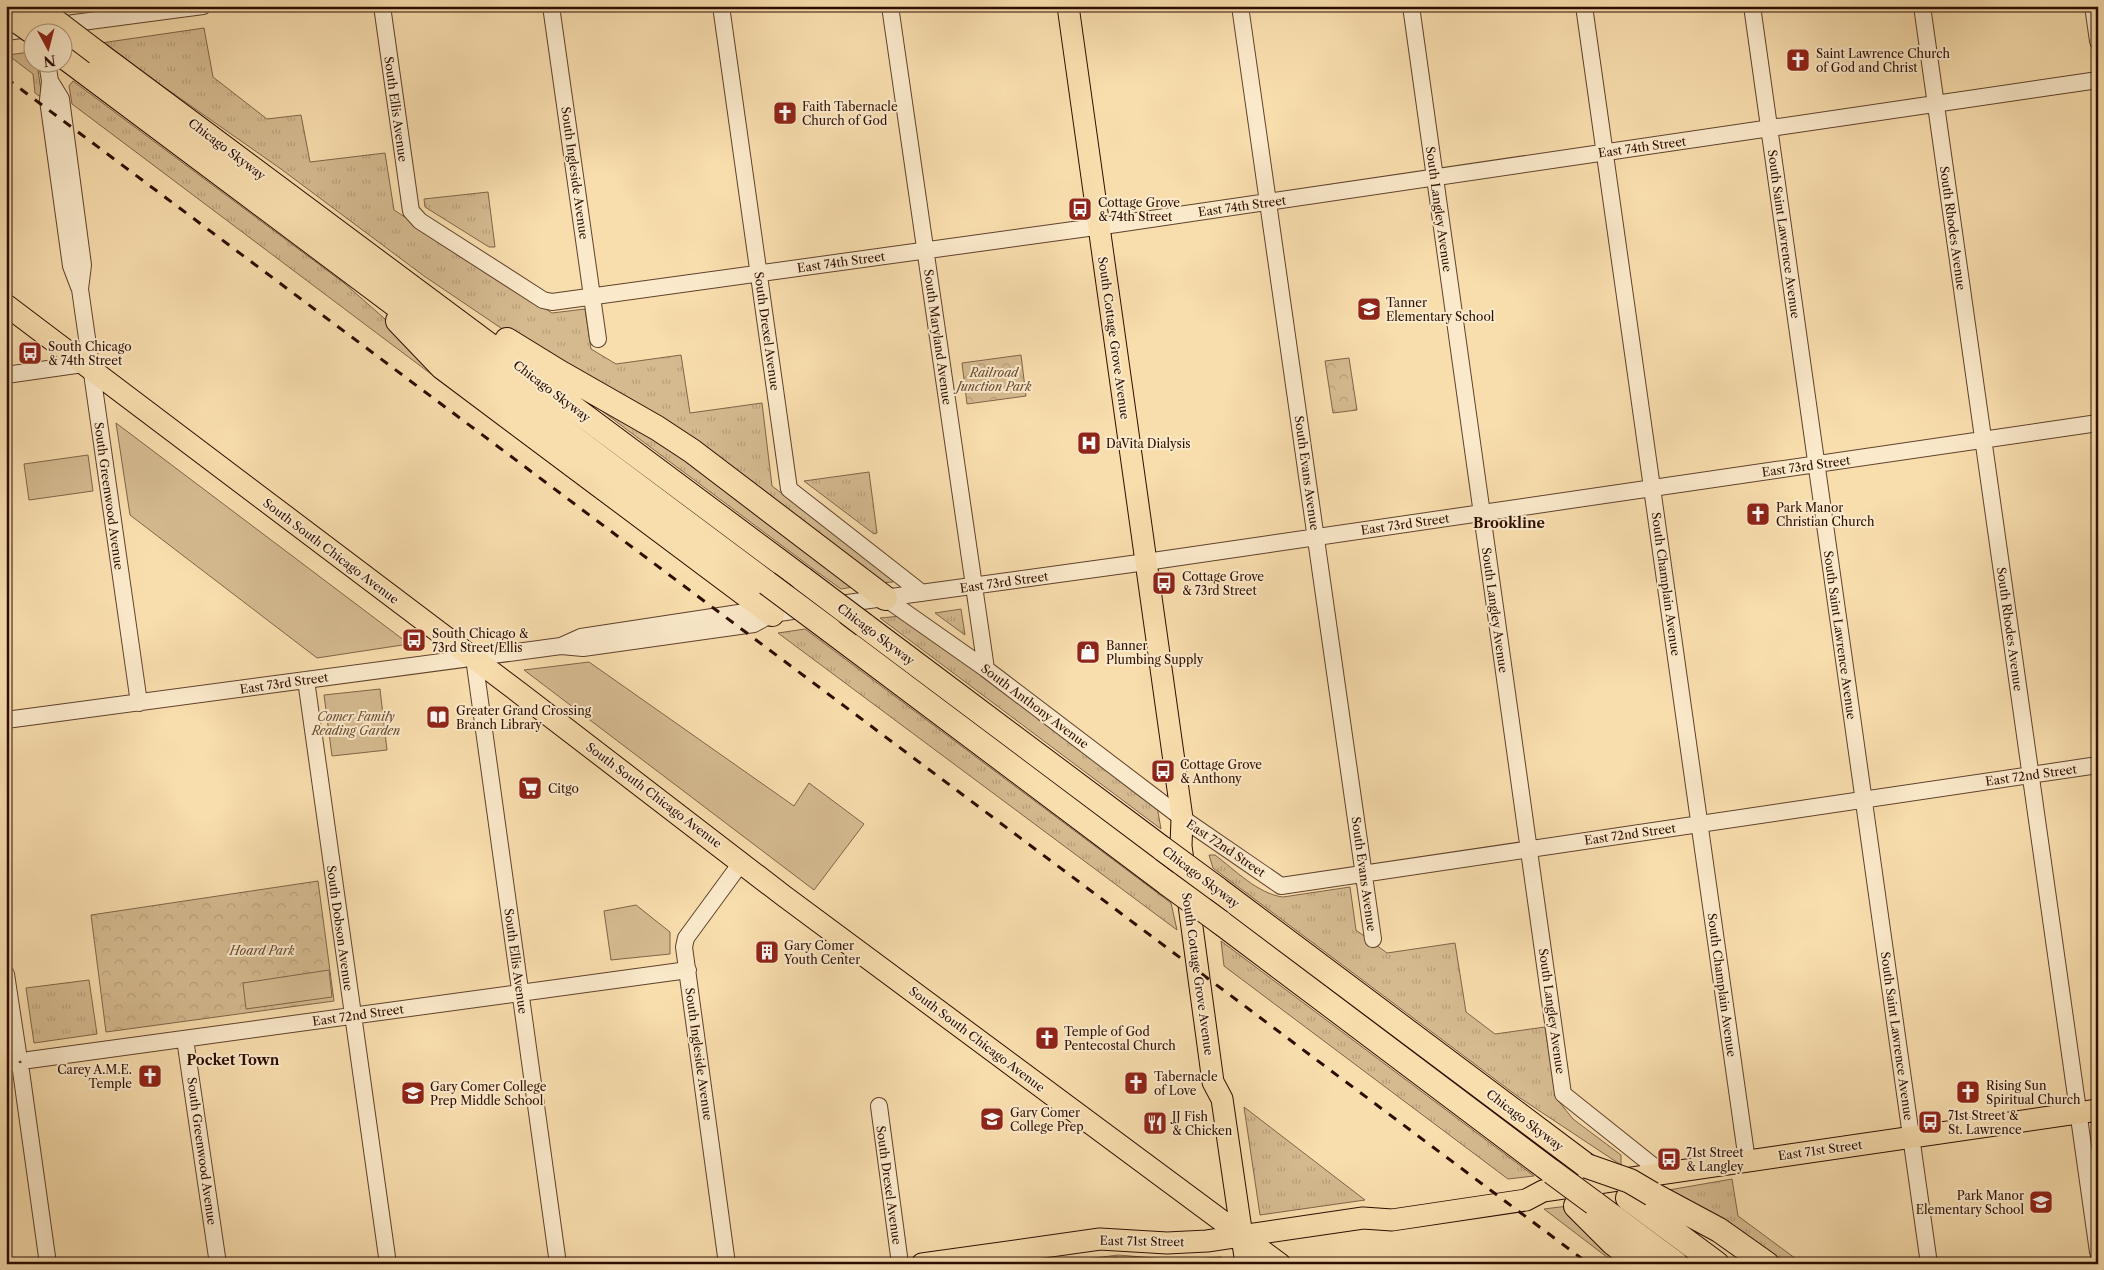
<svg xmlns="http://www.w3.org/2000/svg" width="2104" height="1270" font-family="'Libre Caslon Text',serif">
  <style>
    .grass { fill: url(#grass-tufts); stroke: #806448 }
    .cemetery { fill: url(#cemetery-stones); stroke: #806448 }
    .park { fill: url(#park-crowns); stroke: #806448 }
    .garden { fill: #d5ba90; stroke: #806448 }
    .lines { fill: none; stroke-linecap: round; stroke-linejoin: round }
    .minor-casing { stroke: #5f412c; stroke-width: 18 }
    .major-casing { stroke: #2c0d01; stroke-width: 23 }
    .highway-casing { stroke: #2c0d01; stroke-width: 26 }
    .minor { stroke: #fae9ca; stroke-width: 16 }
    .major { stroke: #f8ddad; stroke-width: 21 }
    .highway { stroke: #f8ddad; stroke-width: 24 }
    .rail { stroke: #2c0d01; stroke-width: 3; stroke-dasharray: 9 9; stroke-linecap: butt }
    .highway-bridge-casing { stroke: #2c0d01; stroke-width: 26; stroke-linecap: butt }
    .highway-bridge { stroke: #f8ddad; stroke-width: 24 }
    .labels { text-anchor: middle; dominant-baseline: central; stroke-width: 4; stroke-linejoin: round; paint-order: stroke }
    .poi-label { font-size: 12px; fill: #2c0d01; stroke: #fae9ca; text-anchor: start }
    .street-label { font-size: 12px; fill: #2c0d01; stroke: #fae9ca }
    .park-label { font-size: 12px; font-style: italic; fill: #674a33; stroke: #fae9ca }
    .neighbourhood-label { font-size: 14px; font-weight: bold; fill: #2c0d01; stroke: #fae9ca }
  </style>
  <defs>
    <pattern id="grass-tufts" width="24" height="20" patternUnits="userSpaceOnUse" patternTransform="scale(1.25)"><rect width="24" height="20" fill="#d5ba90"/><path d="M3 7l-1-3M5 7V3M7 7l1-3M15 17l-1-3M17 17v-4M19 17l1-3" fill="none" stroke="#b79f7a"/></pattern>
    <pattern id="cemetery-stones" width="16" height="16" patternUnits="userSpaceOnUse" patternTransform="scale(1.25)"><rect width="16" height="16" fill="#d5ba90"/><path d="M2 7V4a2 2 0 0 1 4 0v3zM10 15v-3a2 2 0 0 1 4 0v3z" fill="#b79f7a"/></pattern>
    <pattern id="park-crowns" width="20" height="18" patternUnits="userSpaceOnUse" patternTransform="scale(1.25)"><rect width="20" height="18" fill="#d5ba90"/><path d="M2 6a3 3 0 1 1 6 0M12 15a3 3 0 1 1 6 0" fill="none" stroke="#b79f7a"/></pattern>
  </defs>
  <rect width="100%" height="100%" fill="#f8ddad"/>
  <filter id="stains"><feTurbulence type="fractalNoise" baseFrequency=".004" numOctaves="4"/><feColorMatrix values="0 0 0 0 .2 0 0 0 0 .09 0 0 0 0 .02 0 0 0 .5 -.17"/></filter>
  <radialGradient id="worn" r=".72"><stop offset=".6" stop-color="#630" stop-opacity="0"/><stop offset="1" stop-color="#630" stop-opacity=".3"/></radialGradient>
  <!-- grass -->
  <path class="grass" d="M 204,28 L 213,77 L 267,119 L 301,115 L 310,162 L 385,153 L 394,210 L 552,313 L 585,309 L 591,349 L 616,364 L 681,355 L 690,413 L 762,403 L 772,486 L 891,575 L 893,582 L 878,583 L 424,276 L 281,169 L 101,43 Z
    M 30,52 L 32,62 L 37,63 L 42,98 L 35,93 L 33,74 L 8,55 Z
    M 73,81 L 344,283 L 402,334 L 736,598 L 592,495 L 72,104 L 69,86 Z
    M 488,192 L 495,247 L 489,247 L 425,207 L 424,199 Z
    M 602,402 L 641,424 L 853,587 L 841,589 L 816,571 L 598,408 Z
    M 869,472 L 877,533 L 874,534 L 804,481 Z
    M 961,609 L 965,635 L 935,613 Z
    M 901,616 L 1157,806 L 1161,829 L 880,618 Z
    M 805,629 L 1171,903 L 1177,930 L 778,633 Z
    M 1209,855 L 1215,855 C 1235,870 1258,894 1283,897 L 1350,887 L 1356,930 L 1387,953 L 1455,943 L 1466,1012 L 1495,1034 L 1545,1027 L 1556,1098 L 1573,1119 L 1621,1155 L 1621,1165 L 1520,1098 L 1213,868 Z
    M 1221,941 L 1534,1176 L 1508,1179 L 1224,966 Z
    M 89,980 L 97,1034 L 34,1043 L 26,988 Z
    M 1244,1107 L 1365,1200 L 1260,1215 Z
    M 1732,1179 L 1738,1216 L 1803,1264 L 1780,1264 L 1760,1249 L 1663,1191 Z
    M 1568,1206 L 1632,1264 L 1616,1264 L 1544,1209 Z"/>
  <!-- cemetery -->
  <path class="cemetery" d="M 1118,1255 L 1179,1260 L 1221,1257 L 1222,1264 L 1047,1264 Z"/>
  <!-- park -->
  <path class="park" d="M 1021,355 L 1026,396 L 967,404 L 962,363 Z
    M 1349,358 L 1357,410 L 1333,413 L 1325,361 Z
    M 318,881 L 334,1001 L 106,1032 L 91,915 Z"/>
  <!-- garden -->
  <path class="garden" d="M 116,423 L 409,644 L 317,658 L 130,515 Z
    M 88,455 L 93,491 L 29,500 L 24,464 Z
    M 589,662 L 794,806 L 809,783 L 864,824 L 814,890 L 524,670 Z
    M 380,689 L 387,750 L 332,756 L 324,695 Z
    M 636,905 L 670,932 L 670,954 L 611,960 L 604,911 Z
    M 329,970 L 332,997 L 246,1009 L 243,983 Z"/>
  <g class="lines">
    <!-- minor casing -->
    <g class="minor-casing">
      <path id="minor" d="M 382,6 L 411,211 L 420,221 L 543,300 L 552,302 L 1117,224 L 2098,80
        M 551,6 L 598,339
        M 721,6 L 789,489 L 922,593
        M 890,6 L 986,669
        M 1240,6 L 1373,939
        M 1411,6 L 1563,1094 L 1662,1173
        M 1584,6 L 1747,1161
        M 1752,6 L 1929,1264
        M 1922,6 L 2098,1252
        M 2093,6 L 2098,41
        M 6,32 L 203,6
        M 47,62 L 50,81 L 48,100 L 71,266 L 79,287
        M 50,81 L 61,99 L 83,265 L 80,289 L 139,703
        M 6,375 L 83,364
        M 885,598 L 986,669 L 1182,818 L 1281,886 L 2098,765
        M 833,605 L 1146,562 L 2098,423
        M 561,646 L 581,637 L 752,611 L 772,614 L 806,609
        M 474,658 L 558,1264
        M 306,680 L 388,1264
        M 6,720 L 561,646 L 583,648 L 754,624 L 772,614
        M 6,974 L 18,1053
        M 185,1039 L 218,1264
        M 29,1060 L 688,970
        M 6,1063 L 11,1063
        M 21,1071 L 48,1264
        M 879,1106 L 900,1264
        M 727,1264 L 684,947 L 686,938 L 741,863"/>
    </g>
    <!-- major casing -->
    <g class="major-casing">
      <path id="major" d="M 1068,6 L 1182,818 L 1181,846 L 1213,1082 L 1222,1099 L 1246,1264
        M 6,305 L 521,694 L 784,896 L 1280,1264
        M 922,1264 L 1100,1239 L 1167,1243 L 1207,1241 L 1363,1218 L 1392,1220 L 1526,1200 L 1543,1191 L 2098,1110"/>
    </g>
    <!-- highway casing -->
    <g class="highway-casing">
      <path id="highway" d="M 97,53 L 803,579
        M 62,55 L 767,583
        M 398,321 L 442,367 L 772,614
        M 507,340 L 559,372 L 657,428 L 692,451 L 885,598
        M 864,625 L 1163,849
        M 830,630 L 1168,884
        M 1216,888 L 1587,1166
        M 1220,922 L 1552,1172
        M 1652,1194 L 1719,1230 L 1767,1264
        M 1628,1198 L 1717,1264
        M 1594,1203 L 1676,1264
        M 1576,1206 L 1613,1243 L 1640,1264"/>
    </g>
    <!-- minor -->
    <use href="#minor" class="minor"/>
    <!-- major -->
    <use href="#major" class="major"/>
    <!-- highway -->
    <use href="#highway" class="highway"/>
    <!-- rail -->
    <path class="rail" d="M 6,78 L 1589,1264"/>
    <!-- highway-bridge casing -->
    <g class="highway-bridge-casing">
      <path id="highway-bridge" d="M 35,6 L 97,53
        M 6,13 L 33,32
        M 803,579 L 864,625
        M 767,583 L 830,630
        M 1163,849 L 1216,888
        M 1168,884 L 1220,922
        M 1587,1166 L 1630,1181 L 1652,1194
        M 1552,1172 L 1594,1203"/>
    </g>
    <!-- highway-bridge -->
    <use href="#highway-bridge" class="highway-bridge"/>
  </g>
  <!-- icons -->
  <defs>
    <g id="church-square" transform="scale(1.25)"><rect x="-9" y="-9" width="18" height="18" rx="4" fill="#8f2418" stroke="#fae9ca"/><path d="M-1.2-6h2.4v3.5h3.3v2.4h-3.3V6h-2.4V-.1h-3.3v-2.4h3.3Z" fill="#fff"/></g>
    <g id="bus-square" transform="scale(1.25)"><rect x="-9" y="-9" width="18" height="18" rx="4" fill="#8f2418" stroke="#fae9ca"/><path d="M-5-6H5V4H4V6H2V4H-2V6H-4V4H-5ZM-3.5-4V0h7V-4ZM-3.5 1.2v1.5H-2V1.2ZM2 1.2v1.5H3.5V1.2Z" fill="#fff"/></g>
    <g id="school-square" transform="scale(1.25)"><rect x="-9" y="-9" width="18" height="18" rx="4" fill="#8f2418" stroke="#fae9ca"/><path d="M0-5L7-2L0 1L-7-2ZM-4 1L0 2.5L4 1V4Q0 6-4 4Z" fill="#fff"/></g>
    <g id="hospital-square" transform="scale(1.25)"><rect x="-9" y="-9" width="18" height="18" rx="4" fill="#8f2418" stroke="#fae9ca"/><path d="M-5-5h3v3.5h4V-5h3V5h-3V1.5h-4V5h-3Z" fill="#fff"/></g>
    <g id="shop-square" transform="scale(1.25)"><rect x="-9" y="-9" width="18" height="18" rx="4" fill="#8f2418" stroke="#fae9ca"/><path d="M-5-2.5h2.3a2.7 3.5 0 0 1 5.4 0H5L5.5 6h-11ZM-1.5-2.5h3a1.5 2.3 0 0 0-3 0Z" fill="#fff"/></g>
    <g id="library-square" transform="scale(1.25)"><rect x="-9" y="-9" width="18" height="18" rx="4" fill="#8f2418" stroke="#fae9ca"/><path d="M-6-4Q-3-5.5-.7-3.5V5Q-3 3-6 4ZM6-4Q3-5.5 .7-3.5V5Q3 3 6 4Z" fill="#fff"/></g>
    <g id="supermarket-square" transform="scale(1.25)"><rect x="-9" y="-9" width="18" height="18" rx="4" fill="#8f2418" stroke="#fae9ca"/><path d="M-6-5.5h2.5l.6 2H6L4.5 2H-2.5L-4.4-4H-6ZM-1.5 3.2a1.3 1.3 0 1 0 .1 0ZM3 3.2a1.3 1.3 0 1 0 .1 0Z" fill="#fff"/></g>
    <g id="building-square" transform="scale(1.25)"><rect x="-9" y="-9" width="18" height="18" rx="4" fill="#8f2418" stroke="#fae9ca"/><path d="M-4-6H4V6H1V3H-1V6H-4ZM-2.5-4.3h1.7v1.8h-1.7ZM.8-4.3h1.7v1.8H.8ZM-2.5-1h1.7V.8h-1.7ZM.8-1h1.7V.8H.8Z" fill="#fff"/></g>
    <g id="restaurant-square" transform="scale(1.25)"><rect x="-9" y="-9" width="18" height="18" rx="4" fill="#8f2418" stroke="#fae9ca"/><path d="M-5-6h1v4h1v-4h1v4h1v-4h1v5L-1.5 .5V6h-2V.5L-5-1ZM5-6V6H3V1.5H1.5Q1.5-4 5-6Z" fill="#fff"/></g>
  </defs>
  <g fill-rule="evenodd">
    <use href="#church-square" x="1798" y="60"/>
    <use href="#church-square" x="785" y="113"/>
    <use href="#bus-square" x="1080" y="209"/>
    <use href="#school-square" x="1369" y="309"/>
    <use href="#bus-square" x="30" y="353"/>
    <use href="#hospital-square" x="1089" y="443"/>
    <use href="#church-square" x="1758" y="514"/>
    <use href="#bus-square" x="1164" y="583"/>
    <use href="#bus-square" x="414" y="640"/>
    <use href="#shop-square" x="1088" y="652"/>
    <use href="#library-square" x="438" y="717"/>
    <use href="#bus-square" x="1163" y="771"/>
    <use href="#supermarket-square" x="530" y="788"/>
    <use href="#building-square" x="767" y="952"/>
    <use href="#church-square" x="1047" y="1038"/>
    <use href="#church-square" x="150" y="1076"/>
    <use href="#church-square" x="1136" y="1083"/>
    <use href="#church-square" x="1968" y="1092"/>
    <use href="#school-square" x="413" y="1093"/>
    <use href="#school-square" x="992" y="1119"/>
    <use href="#bus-square" x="1930" y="1122"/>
    <use href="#restaurant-square" x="1155" y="1123"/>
    <use href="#bus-square" x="1669" y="1159"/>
    <use href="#school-square" x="2041" y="1202"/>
  </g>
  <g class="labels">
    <!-- poi labels -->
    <g class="poi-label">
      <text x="1816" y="53">Saint Lawrence Church<tspan x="1816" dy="14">of God and Christ</tspan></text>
      <text x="802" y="106">Faith Tabernacle<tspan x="802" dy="14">Church of God</tspan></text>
      <text x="1098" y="202">Cottage Grove<tspan x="1098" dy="14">&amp; 74th Street</tspan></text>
      <text x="1386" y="302">Tanner<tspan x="1386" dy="14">Elementary School</tspan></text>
      <text x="48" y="346">South Chicago<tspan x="48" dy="14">&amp; 74th Street</tspan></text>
      <text x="1106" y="443">DaVita Dialysis</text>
      <text x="1776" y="507">Park Manor<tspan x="1776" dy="14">Christian Church</tspan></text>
      <text x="1182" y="576">Cottage Grove<tspan x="1182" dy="14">&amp; 73rd Street</tspan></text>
      <text x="432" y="633">South Chicago &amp;<tspan x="432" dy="14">73rd Street/Ellis</tspan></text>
      <text x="1106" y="645">Banner<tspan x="1106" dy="14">Plumbing Supply</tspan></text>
      <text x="456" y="710">Greater Grand Crossing<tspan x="456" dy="14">Branch Library</tspan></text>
      <text x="1180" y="764">Cottage Grove<tspan x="1180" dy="14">&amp; Anthony</tspan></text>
      <text x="548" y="788">Citgo</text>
      <text x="784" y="945">Gary Comer<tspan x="784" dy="14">Youth Center</tspan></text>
      <text x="1064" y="1031">Temple of God<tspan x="1064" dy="14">Pentecostal Church</tspan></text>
      <text x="132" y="1069" text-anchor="end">Carey A.M.E.<tspan x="132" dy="14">Temple</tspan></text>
      <text x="1154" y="1076">Tabernacle<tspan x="1154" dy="14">of Love</tspan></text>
      <text x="1986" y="1085">Rising Sun<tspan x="1986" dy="14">Spiritual Church</tspan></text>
      <text x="430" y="1086">Gary Comer College<tspan x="430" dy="14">Prep Middle School</tspan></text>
      <text x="1010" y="1112">Gary Comer<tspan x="1010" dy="14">College Prep</tspan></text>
      <text x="1948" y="1115">71st Street &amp;<tspan x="1948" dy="14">St. Lawrence</tspan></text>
      <text x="1172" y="1116">JJ Fish<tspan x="1172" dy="14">&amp; Chicken</tspan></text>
      <text x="1686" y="1152">71st Street<tspan x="1686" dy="14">&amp; Langley</tspan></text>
      <text x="2024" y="1195" text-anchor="end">Park Manor<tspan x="2024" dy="14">Elementary School</tspan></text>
    </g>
    <!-- street labels -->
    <g class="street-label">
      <text transform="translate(396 109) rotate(82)">South Ellis Avenue</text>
      <text transform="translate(1642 147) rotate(-8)">East 74th Street</text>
      <text transform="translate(227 149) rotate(37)">Chicago Skyway</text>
      <text transform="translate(575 173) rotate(82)">South Ingleside Avenue</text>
      <text transform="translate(1242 206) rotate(-8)">East 74th Street</text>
      <text transform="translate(1439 209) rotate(82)">South Langley Avenue</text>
      <text transform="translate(1953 228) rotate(82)">South Rhodes Avenue</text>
      <text transform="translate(1784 234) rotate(82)">South Saint Lawrence Avenue</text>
      <text transform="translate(841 262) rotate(-8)">East 74th Street</text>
      <text transform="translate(767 331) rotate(82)">South Drexel Avenue</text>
      <text transform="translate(938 337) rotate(82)">South Maryland Avenue</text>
      <text transform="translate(1114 338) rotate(82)">South Cottage Grove Avenue</text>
      <text transform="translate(552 391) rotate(37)">Chicago Skyway</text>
      <text transform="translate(1806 466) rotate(-8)">East 73rd Street</text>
      <text transform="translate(1307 473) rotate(82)">South Evans Avenue</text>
      <text transform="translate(109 496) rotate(82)">South Greenwood Avenue</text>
      <text transform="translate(1405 524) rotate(-8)">East 73rd Street</text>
      <text transform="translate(331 551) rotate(37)">South South Chicago Avenue</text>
      <text transform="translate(1004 582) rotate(-8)">East 73rd Street</text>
      <text transform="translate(1666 584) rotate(82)">South Champlain Avenue</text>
      <text transform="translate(1495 610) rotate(82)">South Langley Avenue</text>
      <text transform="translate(2010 629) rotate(82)">South Rhodes Avenue</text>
      <text transform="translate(876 634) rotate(37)">Chicago Skyway</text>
      <text transform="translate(1840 635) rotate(82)">South Saint Lawrence Avenue</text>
      <text transform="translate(284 683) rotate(-8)">East 73rd Street</text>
      <text transform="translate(1035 706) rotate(37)">South Anthony Avenue</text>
      <text transform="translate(2031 775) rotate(-8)">East 72nd Street</text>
      <text transform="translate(654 795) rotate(37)">South South Chicago Avenue</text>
      <text transform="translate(1630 834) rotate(-8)">East 72nd Street</text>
      <text transform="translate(1226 848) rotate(34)">East 72nd Street</text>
      <text transform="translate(1364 874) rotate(82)">South Evans Avenue</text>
      <text transform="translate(1201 877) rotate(37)">Chicago Skyway</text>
      <text transform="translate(340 928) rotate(82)">South Dobson Avenue</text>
      <text transform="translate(516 961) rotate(82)">South Ellis Avenue</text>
      <text transform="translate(1198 974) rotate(82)">South Cottage Grove Avenue</text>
      <text transform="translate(1722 985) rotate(82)">South Champlain Avenue</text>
      <text transform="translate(1552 1011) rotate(82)">South Langley Avenue</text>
      <text transform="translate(358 1015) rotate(-8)">East 72nd Street</text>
      <text transform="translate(1897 1036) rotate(82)">South Saint Lawrence Avenue</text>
      <text transform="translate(977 1039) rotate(37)">South South Chicago Avenue</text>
      <text transform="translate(699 1054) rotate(82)">South Ingleside Avenue</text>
      <text transform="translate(1525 1120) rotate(37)">Chicago Skyway</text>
      <text transform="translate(1820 1150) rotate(-8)">East 71st Street</text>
      <text transform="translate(202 1151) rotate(82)">South Greenwood Avenue</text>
      <text transform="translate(889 1185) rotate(82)">South Drexel Avenue</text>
      <text transform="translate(1142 1241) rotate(1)">East 71st Street</text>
    </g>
    <!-- park labels -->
    <g class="park-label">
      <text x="994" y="372">Railroad<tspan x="994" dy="14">Junction Park</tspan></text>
      <text x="356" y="716">Comer Family<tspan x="356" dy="14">Reading Garden</tspan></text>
      <text x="262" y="950">Hoard Park</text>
    </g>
    <!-- neighbourhood labels -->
    <g class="neighbourhood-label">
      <text x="1509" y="523">Brookline</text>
      <text x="233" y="1060">Pocket Town</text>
    </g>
  </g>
  <!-- margin -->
  <rect width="2104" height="1270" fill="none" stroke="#f8ddad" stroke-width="25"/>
  <rect x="8" y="8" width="2089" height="1255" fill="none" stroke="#2c0d01" stroke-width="2.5"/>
  <rect x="12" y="12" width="2079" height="1245" fill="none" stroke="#2c0d01"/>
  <!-- north arrow -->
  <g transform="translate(48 48) rotate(173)"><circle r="24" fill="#fae9ca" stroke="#a8917a"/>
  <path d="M0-4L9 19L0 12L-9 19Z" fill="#8f2418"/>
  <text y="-8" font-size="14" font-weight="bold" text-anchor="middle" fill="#2c0d01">N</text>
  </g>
  <rect width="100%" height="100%" filter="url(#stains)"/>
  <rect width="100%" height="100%" fill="url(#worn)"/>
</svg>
